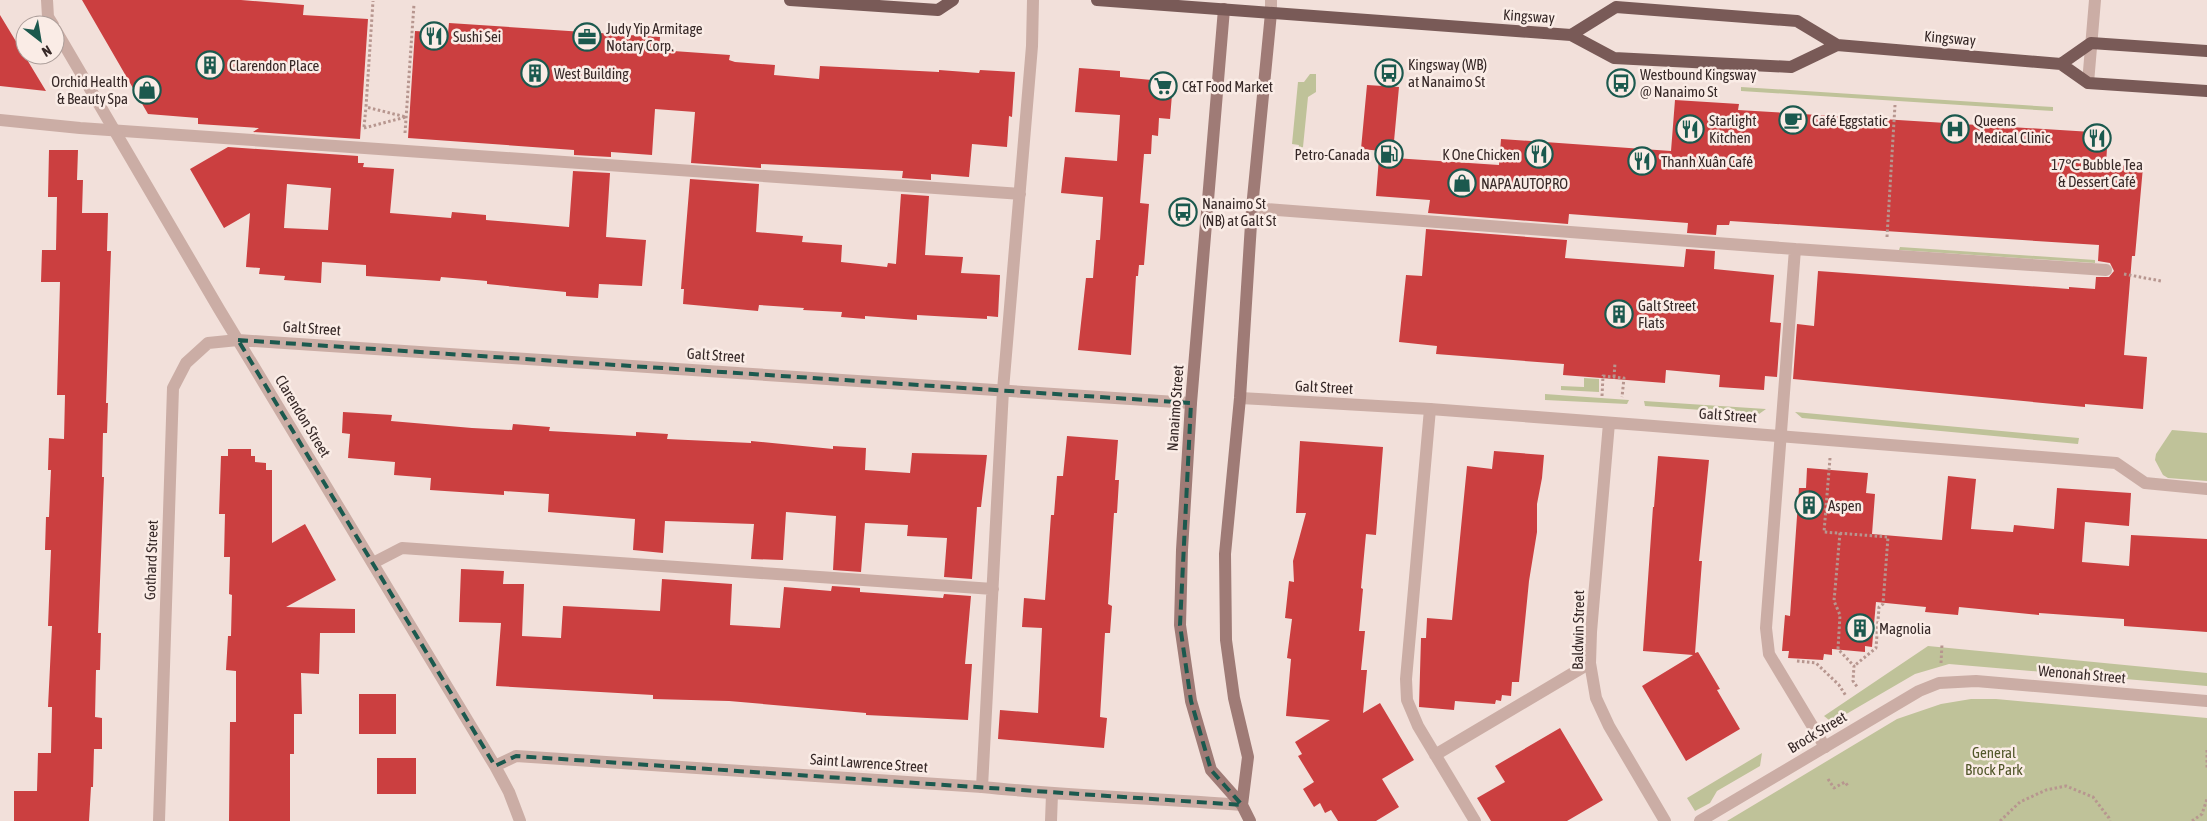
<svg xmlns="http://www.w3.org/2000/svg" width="2207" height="821" font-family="'Asap Condensed',sans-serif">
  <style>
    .green { fill: #bfc299 }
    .building { fill: #cb3f40; fill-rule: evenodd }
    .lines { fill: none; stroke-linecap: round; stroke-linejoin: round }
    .path { stroke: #b7968f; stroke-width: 3; stroke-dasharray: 2.5 2.5; stroke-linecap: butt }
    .service { stroke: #cbada5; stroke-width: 12 }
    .minor { stroke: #cbada5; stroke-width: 12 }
    .tertiary { stroke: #cbada5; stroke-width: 12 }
    .secondary { stroke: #9f7b76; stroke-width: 12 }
    .primary { stroke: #795a57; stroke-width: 12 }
    .marked { fill: none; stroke: #1b594e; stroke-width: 4; stroke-dasharray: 10 6; stroke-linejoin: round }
    .labels { text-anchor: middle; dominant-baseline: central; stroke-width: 5; stroke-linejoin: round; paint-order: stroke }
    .street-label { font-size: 15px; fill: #362827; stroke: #faece6 }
    .poi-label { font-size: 15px; fill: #362827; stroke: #faece6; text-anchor: start }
    .park-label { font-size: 15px; fill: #515629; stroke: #faece6 }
  </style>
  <rect width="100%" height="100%" fill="#f2e0da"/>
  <!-- green -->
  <path class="green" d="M 1310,74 L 1316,74 L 1316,92 L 1308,97 L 1303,147 L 1298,149 L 1299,145 L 1292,144 L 1298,82 L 1304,82 Z
    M 1741,87 L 2053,107 L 2053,111 L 1741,91 Z
    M 1900,247 L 2095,260 L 2095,263 L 1899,250 Z
    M 1584,378 L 1599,379 L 1599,392 L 1561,390 L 1561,386 L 1584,387 Z
    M 1545,394 L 1629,400 L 1627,404 L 1545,400 Z
    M 1644,401 L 1766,409 L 1759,414 L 1645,406 Z
    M 1795,412 L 2079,438 L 2078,444 L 1802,418 Z
    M 2172,430 L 2207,433 L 2207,481 L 2168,478 L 2163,475 L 2155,460 L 2156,454 Z
    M 1928,646 L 2207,673 L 2207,686 L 1949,664 L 1915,674 L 1836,720 L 1829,720 L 1824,716 Z
    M 1971,699 L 1996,699 L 2207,718 L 2207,821 L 1727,821 L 1897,719 L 1941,704 Z
    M 1762,753 L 1760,766 L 1717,791 L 1710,803 L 1695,811 L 1687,798 Z"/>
  <!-- building -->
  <path class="building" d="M 82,0 L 241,0 L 304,5 L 303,15 L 368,19 L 360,139 L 253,132 L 259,128 L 198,124 L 198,118 L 148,114 Z
    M 0,15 L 46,91 L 0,86 Z
    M 449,23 L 660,37 L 659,50 L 730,55 L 729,60 L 735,62 L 775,65 L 774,75 L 819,79 L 820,66 L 939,72 L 939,70 L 979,73 L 980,70 L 1015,72 L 1012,117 L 1009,116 L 1007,147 L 972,144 L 969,177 L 931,174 L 931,180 L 902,178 L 903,171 L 761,164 L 761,168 L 691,163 L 695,112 L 655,109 L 652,155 L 611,152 L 611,157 L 574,155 L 574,150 L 408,138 L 415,31 L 448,33 Z
    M 1079,68 L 1120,71 L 1120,77 L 1173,82 L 1170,119 L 1159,118 L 1158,136 L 1152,135 L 1151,154 L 1144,154 L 1140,203 L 1149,204 L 1144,265 L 1139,265 L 1138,276 L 1136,276 L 1131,355 L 1078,350 L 1086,278 L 1093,278 L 1096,240 L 1100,240 L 1103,197 L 1061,193 L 1065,157 L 1117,161 L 1120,115 L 1075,112 Z
    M 1367,85 L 1399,87 L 1393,152 L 1361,149 Z
    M 1675,100 L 1739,104 L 1738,110 L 2108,133 L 2106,164 L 2143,167 L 2135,256 L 2132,256 L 2124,355 L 2147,357 L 2143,409 L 2085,404 L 2085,407 L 1793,379 L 1797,324 L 1814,326 L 1818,271 L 2069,289 L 2069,287 L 2095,289 L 2096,277 L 2109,277 L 2114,271 L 2110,263 L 2098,261 L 2099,245 L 1730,221 L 1729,225 L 1717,225 L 1716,235 L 1687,233 L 1688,223 L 1569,214 L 1568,224 L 1428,213 L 1430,200 L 1376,196 L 1379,157 L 1499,165 L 1501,139 L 1671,151 Z
    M 228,147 L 358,156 L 358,163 L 364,163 L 363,167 L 394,169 L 390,213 L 451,218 L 452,212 L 486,215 L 486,220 L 569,227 L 573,171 L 610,173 L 606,237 L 646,240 L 642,286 L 599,284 L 598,298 L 566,296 L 566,292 L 487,284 L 487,281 L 441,277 L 440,281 L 366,276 L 366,265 L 322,262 L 321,283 L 284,280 L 285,276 L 259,274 L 260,268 L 246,267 L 250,213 L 224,228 L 190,169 ZM 287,184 L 331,188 L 328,230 L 284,228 Z
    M 49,150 L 78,150 L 77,180 L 83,180 L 82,213 L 108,213 L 107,251 L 111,251 L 106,403 L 108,403 L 107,433 L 103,433 L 102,477 L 104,477 L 98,633 L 101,633 L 100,670 L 96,670 L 95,717 L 102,718 L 102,749 L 94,749 L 93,787 L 91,787 L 89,821 L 14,821 L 14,791 L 37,791 L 38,753 L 51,753 L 52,707 L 48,707 L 52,626 L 48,626 L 51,550 L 45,550 L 46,517 L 49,517 L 51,470 L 48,470 L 49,438 L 64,439 L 65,395 L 57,395 L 60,282 L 41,282 L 42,250 L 56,250 L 57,197 L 48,197 Z
    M 690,179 L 759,184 L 756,232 L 803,236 L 802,242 L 842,245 L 841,262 L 887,267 L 888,263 L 896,264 L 901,194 L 929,196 L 925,255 L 963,257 L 961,273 L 1000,275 L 998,317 L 987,316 L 987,319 L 917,315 L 917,320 L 865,316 L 865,319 L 841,317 L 842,312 L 803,310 L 804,308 L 759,305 L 758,311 L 683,304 L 684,289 L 681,289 Z
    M 1426,229 L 1567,240 L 1565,258 L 1684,267 L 1686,249 L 1715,251 L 1714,269 L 1774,275 L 1770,322 L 1781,323 L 1777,377 L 1765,376 L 1764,390 L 1719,387 L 1720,375 L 1666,370 L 1665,383 L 1563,375 L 1564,364 L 1436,354 L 1437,346 L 1399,342 L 1406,275 L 1422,276 Z
    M 343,412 L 392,415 L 391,421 L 472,428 L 512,430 L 513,424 L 550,427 L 549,431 L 636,436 L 636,432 L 668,434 L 667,439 L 751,443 L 751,441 L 833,449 L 833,446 L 866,448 L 865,470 L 910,473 L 912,453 L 987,455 L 981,507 L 977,507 L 972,579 L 944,577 L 947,538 L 907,536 L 908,525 L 865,523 L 861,572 L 833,570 L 836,516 L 786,512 L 783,560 L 751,559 L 754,524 L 665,521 L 663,553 L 633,550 L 635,519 L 548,512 L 549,494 L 504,491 L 504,495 L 430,490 L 431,478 L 394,475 L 395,462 L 348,458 L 350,434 L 342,433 Z
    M 1067,436 L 1118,440 L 1115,480 L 1119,480 L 1117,513 L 1114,513 L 1108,604 L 1112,606 L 1110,633 L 1105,633 L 1100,717 L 1107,718 L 1104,748 L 998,739 L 1000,710 L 1038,713 L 1042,628 L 1022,627 L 1024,598 L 1045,600 L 1051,515 L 1054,515 L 1057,476 L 1063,476 Z
    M 1300,441 L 1383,447 L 1376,535 L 1366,534 L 1361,588 L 1363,589 L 1359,631 L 1365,631 L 1361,670 L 1367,670 L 1363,713 L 1380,703 L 1414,760 L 1382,779 L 1399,807 L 1376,821 L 1338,821 L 1331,810 L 1325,813 L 1320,803 L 1314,807 L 1303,789 L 1314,782 L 1298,756 L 1302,754 L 1295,742 L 1330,720 L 1286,716 L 1291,659 L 1287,658 L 1292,619 L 1285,618 L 1289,581 L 1294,582 L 1293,561 L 1306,513 L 1296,513 Z
    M 228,449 L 251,449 L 251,456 L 255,456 L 255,462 L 266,463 L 266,470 L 272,470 L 272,543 L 305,524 L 336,580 L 286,607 L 355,609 L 355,633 L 320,633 L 319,674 L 301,673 L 302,714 L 294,714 L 294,754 L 290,754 L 290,821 L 229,821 L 230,722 L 236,722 L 236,671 L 226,670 L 228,636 L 231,636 L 232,595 L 229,594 L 230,557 L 224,557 L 225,514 L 219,514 L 221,456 L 228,456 Z
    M 1494,451 L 1544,455 L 1542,478 L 1537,504 L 1537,532 L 1529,581 L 1519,682 L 1512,682 L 1511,696 L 1502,695 L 1501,701 L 1496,700 L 1495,704 L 1455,701 L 1454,710 L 1419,707 L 1421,638 L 1426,638 L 1427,618 L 1452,620 L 1467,466 L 1492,469 Z
    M 1658,456 L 1709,460 L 1699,561 L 1702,561 L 1695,653 L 1698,652 L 1720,689 L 1717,690 L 1740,729 L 1686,761 L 1642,686 L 1693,655 L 1643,651 L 1653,507 L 1654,507 Z
    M 1807,468 L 1868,473 L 1866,493 L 1875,494 L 1872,534 L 1942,540 L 1948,476 L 1976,479 L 1971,529 L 2013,532 L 2014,525 L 2054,529 L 2057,488 L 2131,493 L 2129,526 L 2085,522 L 2082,562 L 2129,566 L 2131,535 L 2207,539 L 2207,632 L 2124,626 L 2124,619 L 2039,613 L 2039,615 L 1959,607 L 1958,615 L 1925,612 L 1926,607 L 1876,602 L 1872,647 L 1865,646 L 1865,652 L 1832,649 L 1832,655 L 1824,654 L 1823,660 L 1788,658 L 1789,651 L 1782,651 L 1785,615 L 1790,616 L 1799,488 L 1806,488 Z
    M 461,569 L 504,571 L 503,584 L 524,584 L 522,636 L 561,638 L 563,606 L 660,611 L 662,579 L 732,584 L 730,625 L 780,628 L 784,587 L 831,591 L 832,586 L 860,588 L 860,592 L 943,598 L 944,594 L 971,596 L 965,664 L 972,664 L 968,720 L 866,715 L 866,713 L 729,701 L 653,699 L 653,695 L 496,686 L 501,623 L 459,622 Z
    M 359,694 L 396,694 L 396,734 L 359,734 Z
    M 1560,728 L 1603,800 L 1567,821 L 1491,821 L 1477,798 L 1505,782 L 1495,766 Z
    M 377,758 L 416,758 L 416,794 L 377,794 Z"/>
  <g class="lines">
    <!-- path -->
    <path class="path" d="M 364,127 L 366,107
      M 364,128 L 406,117 L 366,107 L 373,1
      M 405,133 L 414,4
      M 1887,237 L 1895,105
      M 2124,274 L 2161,281
      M 1614,377 L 1615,363
      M 1602,396 L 1603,376 L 1624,378 L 1622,397
      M 1830,458 L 1824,532 L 1888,537 L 1883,604 L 1879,607 L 1876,648 L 1854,666
      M 1840,533 L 1834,601 L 1840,615 L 1838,649 L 1854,666 L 1853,681 L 1858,688
      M 1797,661 L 1816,663 L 1839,685 L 1846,696
      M 1941,663 L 1942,644
      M 2207,750 L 2207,768
      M 1828,779 L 1834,788 L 1845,782 L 1848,786
      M 2000,821 L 2020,802 L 2046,790 L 2066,786 L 2093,797 L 2109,818 L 2110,821
      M 2192,821 L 2202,814 L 2207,799"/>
    <!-- service -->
    <path class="service" d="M 2088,83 L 2095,0
      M 0,120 L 80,128 L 1020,194
      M 1252,208 L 1795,249 L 2106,270
      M 1795,249 L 1766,628 L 1769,654 L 1825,747
      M 1430,409 L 1406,679 L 1407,700 L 1418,726 L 1475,821
      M 373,563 L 402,548 L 993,589
      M 1435,755 L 1590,663
      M 982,787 L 1003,390 L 1032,46 L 1033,0
      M 1051,821 L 1052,794"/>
    <!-- minor -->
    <path class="minor" d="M 47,0 L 48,17 L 53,25
      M 55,29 L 219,309 L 495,766 L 509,792 L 520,821
      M 1240,398 L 1430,409 L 1641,425 L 2116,463 L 2145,483 L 2207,489
      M 1609,423 L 1591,632 L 1590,663 L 1596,698 L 1609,726 L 1665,821
      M 495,766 L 516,756 L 982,787 C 1068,796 1155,798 1242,805
      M 159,821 L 173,388 L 186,363 L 208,343 L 238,340 L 1191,403
      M 1700,821 L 1919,691 L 1939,683 L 1976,681 L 2207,701"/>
    <!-- tertiary -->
    <path class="tertiary" d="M 1271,13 L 1271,0"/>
    <!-- secondary -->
    <path class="secondary" d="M 1224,9 L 1191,403 L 1182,550 L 1180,625 L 1191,701 L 1211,770 L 1242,805 L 1250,821
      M 1242,805 L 1248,757 L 1234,698 L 1226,640 L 1225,554 L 1240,398 L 1252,208 L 1271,13"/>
    <!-- primary -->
    <path class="primary" d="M 790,0 L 938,10 L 953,0
      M 1097,0 L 1571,35 L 1614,58 L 1791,67 L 1837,45
      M 1571,35 L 1616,7 L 1797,21 L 1837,45 L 2061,64 L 2088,83 L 2207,91
      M 2061,64 L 2091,43 L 2207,51"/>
  </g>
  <!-- marked area -->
  <path class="marked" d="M 238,340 L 1191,403 L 1180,625 L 1191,701 L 1211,770 L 1242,805 L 516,756 L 495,766 Z"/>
  <!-- icons -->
  <defs>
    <g id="restaurant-ring" transform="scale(1.4375)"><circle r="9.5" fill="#faece6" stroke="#1b594e" stroke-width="1.5"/><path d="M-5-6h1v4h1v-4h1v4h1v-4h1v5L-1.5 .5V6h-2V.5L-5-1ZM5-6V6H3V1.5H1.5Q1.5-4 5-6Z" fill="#1b594e"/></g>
    <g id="office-ring" transform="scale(1.4375)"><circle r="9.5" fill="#faece6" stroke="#1b594e" stroke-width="1.5"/><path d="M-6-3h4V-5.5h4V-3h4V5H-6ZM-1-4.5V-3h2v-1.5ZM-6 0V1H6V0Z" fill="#1b594e"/></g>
    <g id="building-ring" transform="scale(1.4375)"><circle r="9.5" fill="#faece6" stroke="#1b594e" stroke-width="1.5"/><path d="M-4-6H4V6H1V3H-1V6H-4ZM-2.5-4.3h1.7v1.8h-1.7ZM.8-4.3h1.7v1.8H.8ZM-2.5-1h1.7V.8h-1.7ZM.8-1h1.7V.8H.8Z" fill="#1b594e"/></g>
    <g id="bus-ring" transform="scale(1.4375)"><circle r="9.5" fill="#faece6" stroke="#1b594e" stroke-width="1.5"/><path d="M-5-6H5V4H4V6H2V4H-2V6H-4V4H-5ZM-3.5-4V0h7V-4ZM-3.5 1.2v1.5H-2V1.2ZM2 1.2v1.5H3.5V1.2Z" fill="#1b594e"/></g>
    <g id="supermarket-ring" transform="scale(1.4375)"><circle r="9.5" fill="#faece6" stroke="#1b594e" stroke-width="1.5"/><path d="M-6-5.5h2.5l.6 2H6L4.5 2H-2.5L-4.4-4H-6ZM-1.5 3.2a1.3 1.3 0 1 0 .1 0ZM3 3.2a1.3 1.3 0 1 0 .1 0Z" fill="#1b594e"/></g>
    <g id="shop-ring" transform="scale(1.4375)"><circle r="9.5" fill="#faece6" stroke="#1b594e" stroke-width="1.5"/><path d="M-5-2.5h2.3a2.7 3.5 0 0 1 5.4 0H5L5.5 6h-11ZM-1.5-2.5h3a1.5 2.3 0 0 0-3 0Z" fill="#1b594e"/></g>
    <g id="cafe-ring" transform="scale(1.4375)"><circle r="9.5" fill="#faece6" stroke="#1b594e" stroke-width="1.5"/><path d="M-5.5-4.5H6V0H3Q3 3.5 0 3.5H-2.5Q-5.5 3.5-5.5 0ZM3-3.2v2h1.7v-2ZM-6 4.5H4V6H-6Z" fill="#1b594e"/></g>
    <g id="hospital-ring" transform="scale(1.4375)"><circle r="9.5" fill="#faece6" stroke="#1b594e" stroke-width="1.5"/><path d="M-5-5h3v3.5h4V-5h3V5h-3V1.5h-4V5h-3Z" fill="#1b594e"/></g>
    <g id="fuel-ring" transform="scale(1.4375)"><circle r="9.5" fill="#faece6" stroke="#1b594e" stroke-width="1.5"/><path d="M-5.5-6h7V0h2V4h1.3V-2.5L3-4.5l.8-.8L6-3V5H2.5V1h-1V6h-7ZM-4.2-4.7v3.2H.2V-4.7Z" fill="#1b594e"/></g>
  </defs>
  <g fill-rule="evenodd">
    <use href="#restaurant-ring" x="434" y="36"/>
    <use href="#office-ring" x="587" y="37"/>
    <use href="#building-ring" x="210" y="65"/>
    <use href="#building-ring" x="535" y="73"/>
    <use href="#bus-ring" x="1389" y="73"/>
    <use href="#bus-ring" x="1621" y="83"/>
    <use href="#supermarket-ring" x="1163" y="86"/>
    <use href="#shop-ring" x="147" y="90"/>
    <use href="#cafe-ring" x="1793" y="120"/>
    <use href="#restaurant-ring" x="1690" y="129"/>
    <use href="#hospital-ring" x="1955" y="129"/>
    <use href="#restaurant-ring" x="2097" y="138"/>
    <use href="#fuel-ring" x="1389" y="154"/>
    <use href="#restaurant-ring" x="1539" y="154"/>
    <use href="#restaurant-ring" x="1642" y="161"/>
    <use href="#shop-ring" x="1462" y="183"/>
    <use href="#bus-ring" x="1183" y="212"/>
    <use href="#building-ring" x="1619" y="314"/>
    <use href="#building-ring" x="1809" y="505"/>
    <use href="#building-ring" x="1860" y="628"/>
  </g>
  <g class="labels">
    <!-- street labels -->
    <g class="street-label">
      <text transform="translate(1529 16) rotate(4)">Kingsway</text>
      <text transform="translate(1950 38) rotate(5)">Kingsway</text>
      <text transform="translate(312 328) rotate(4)">Galt Street</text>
      <text transform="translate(716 355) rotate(4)">Galt Street</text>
      <text transform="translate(1324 387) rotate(3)">Galt Street</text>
      <text transform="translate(1175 408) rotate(-86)">Nanaimo Street</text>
      <text transform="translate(1728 415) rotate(4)">Galt Street</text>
      <text transform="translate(303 416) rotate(59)">Clarendon Street</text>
      <text transform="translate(151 560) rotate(-88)">Gothard Street</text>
      <text transform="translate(1578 630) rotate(-89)">Baldwin Street</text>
      <text transform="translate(2082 674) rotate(5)">Wenonah Street</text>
      <text transform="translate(1817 732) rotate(-31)">Brock Street</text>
      <text transform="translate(869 763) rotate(4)">Saint Lawrence Street</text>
    </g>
    <!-- poi labels -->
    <g class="poi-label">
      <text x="606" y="28">Judy Yip Armitage<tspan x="606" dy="17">Notary Corp.</tspan></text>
      <text x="453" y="36">Sushi Sei</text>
      <text x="1408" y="64">Kingsway (WB)<tspan x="1408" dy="17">at Nanaimo St</tspan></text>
      <text x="229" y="65">Clarendon Place</text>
      <text x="554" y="73">West Building</text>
      <text x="1640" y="74">Westbound Kingsway<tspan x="1640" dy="17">@ Nanaimo St</tspan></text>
      <text x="128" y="81" text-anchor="end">Orchid Health<tspan x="128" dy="17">&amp; Beauty Spa</tspan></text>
      <text x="1182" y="86">C&amp;T Food Market</text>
      <text x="1709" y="120">Starlight<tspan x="1709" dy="17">Kitchen</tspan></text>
      <text x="1812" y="120">Café Eggstatic</text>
      <text x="1974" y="120">Queens<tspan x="1974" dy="17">Medical Clinic</tspan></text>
      <text x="1370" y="154" text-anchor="end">Petro-Canada</text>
      <text x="1520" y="154" text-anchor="end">K One Chicken</text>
      <text x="1661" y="161">Thanh Xuân Café</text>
      <text x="2097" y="164" text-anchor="middle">17℃ Bubble Tea<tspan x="2097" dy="17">&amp; Dessert Café</tspan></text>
      <text x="1481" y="183">NAPA AUTOPRO</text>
      <text x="1202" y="203">Nanaimo St<tspan x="1202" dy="17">(NB) at Galt St</tspan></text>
      <text x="1638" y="305">Galt Street<tspan x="1638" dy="17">Flats</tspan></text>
      <text x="1828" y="505">Aspen</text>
      <text x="1879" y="628">Magnolia</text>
    </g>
    <!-- park labels -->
    <g class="park-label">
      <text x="1994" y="752">General<tspan x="1994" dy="17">Brock Park</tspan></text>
    </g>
  </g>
  <!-- north arrow -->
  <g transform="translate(40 40) rotate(149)"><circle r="24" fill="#faece6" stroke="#ac9e9a"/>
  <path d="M0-4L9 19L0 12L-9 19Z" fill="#1b594e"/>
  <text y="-8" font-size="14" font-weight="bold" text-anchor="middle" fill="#362827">N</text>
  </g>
</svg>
